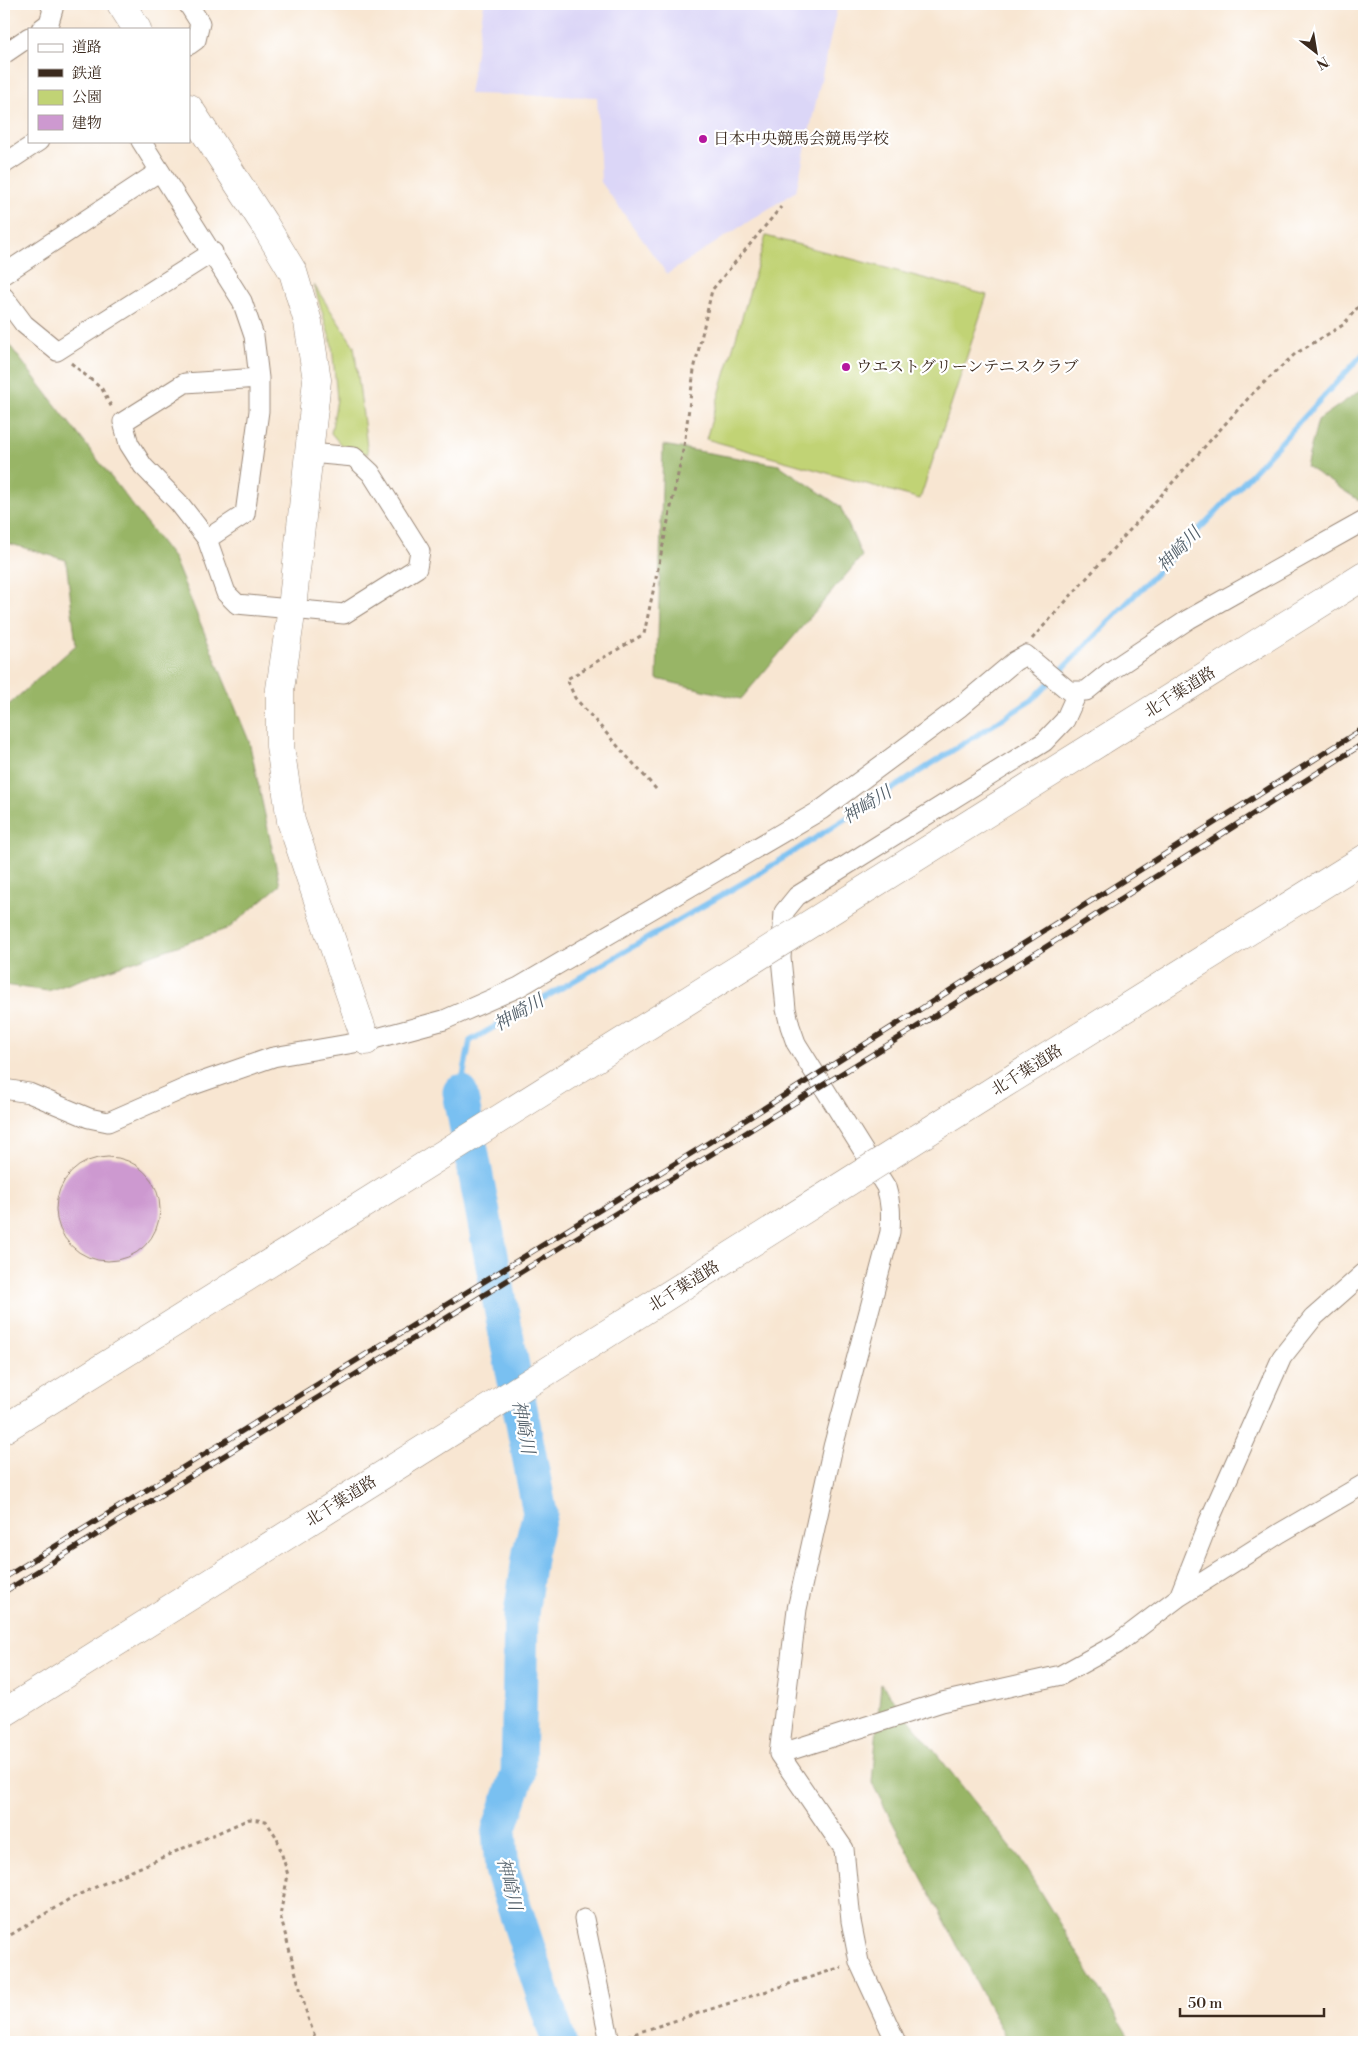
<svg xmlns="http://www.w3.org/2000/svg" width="1368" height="2046" font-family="'Libre Bodoni','Noto Serif JP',serif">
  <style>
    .built { fill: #dbd6f7 }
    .green { fill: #c1d375; stroke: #7e7e4a }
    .forest { fill: #98b566; stroke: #6a7042 }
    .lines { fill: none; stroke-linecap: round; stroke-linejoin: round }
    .stream { stroke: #79c0f1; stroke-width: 5.5 }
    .river { stroke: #79c0f1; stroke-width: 35 }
    .building { fill: #cd99d0 }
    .street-casing { stroke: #9a8878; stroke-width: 21 }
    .secondary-casing { stroke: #9a8878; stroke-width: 29 }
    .highway-casing { stroke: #9a8878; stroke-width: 29 }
    .path { stroke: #9a8878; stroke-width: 3; stroke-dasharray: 4 4; stroke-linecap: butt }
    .street { stroke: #fff; stroke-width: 19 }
    .secondary { stroke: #fff; stroke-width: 28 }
    .highway { stroke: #fff; stroke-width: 28 }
    .rail-casing { stroke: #3b2a1e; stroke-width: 5.5 }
    .rail { stroke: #fff; stroke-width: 4; stroke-dasharray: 11; stroke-linecap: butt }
    .highway-bridge-casing { stroke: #9a8878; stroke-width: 29; stroke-linecap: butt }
    .highway-bridge { stroke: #fff; stroke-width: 28 }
    .poi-dot { fill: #b5179e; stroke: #fff; stroke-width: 2 }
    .labels { text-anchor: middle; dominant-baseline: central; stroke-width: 4.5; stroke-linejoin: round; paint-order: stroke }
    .poi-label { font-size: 16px; fill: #3b2a1e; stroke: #fff; text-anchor: start }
    .street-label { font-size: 16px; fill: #3b2a1e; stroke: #fff }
    .water-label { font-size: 18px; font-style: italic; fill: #515e68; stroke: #fff }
  </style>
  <rect width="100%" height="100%" fill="#fff"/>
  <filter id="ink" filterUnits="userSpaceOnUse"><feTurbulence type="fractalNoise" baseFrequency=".02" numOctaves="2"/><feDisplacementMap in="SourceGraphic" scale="10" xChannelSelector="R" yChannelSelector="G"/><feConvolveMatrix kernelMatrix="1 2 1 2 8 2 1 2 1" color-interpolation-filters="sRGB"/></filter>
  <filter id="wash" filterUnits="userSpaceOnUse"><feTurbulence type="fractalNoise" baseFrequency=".0096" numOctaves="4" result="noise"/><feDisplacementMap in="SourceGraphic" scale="20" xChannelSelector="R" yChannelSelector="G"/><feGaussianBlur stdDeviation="1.12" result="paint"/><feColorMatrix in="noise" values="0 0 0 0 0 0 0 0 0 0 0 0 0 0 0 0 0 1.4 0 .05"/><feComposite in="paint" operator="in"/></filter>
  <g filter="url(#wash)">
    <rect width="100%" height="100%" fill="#f8e6d2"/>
    <!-- built -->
    <path class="built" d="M 484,4 L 838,4 L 796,191 L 667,274 L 601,182 L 597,97 L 469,94 Z"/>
    <!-- green -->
    <path class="green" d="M 766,236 L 987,295 L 920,499 L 706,439 Z
      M 314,285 L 354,346 L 368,454 L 341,445 L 331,433 L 337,399 L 332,345 Z"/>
    <!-- forest -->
    <path class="forest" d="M 4,338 L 174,559 L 249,741 L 280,885 L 229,928 L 48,991 L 4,985 L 4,709 L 76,645 L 66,560 L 4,542 Z
      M 1364,388 L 1364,503 L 1363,503 L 1306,466 L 1318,420 Z
      M 663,445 L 779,465 L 840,506 L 862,556 L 741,699 L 657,679 Z
      M 881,1684 L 1020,1859 L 1132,2042 L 1008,2042 L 872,1783 Z"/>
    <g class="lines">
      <!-- stream -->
      <path class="stream" d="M 460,1092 L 470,1041 L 760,873 L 1032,700 L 1214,514 L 1364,353"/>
      <!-- river -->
      <path class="river" d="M 460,1092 L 540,1513 L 530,1552 L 521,1614 L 518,1774 L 499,1830 L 502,1870 L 559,2042"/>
    </g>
    <g id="blocks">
      <!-- building -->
      <path class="building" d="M56 1209a52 52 0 1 1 104 0a52 52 0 1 1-104 0Z"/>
    </g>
  </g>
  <g filter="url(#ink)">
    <use href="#blocks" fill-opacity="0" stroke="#9a8878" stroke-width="1"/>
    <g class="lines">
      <!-- street casing -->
      <g class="street-casing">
        <path id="street" d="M 188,4 L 200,23 L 196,40 L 189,45
          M 41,29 L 49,23 L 53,9 L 50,4
          M 4,54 L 29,37
          M 141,141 L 242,301 L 254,336 L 259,378 L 259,411 L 245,514 L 207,539
          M 4,164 L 39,141
          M 4,274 L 160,171
          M 4,297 L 24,324 L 57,351 L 213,252
          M 259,378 L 185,383 L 123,422 L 129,444 L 143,466 L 179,503 L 207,539 L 226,593 L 237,604 L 344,614 L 417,568 L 420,551 L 371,473 L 354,457 L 310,453
          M 4,1089 L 29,1093 L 89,1118 L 108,1122 L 190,1086 L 273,1057 L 366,1041 L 444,1020 L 519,987 L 821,810 L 960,707 L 1015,661 L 1026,655 L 1069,691 L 1086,691 L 1112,670 L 1189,619 L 1364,521
          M 1179,1597 L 1280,1533 L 1364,1484
          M 779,1754 L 942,1702 L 1061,1675 L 1117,1644 L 1179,1597 L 1209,1521 L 1282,1357 L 1313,1318 L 1364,1273
          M 584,1919 L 610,2042
          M 896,2042 L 859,1962 L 851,1921 L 844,1849 L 779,1754 L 797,1609 L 833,1447 L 890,1232 C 891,1215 891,1202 886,1187 L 796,1043 L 790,1026 L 786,1009 L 781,958 L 784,912 L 797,896 L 1044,742 L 1065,720 L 1078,691"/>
      </g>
      <!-- secondary casing -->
      <g class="secondary-casing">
        <path id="secondary" d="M 121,4 L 137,29
          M 189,108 L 263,222 L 293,272 L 308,322 L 317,380 L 292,608 L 280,689 L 280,746 L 291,821 L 366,1041"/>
      </g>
      <!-- highway casing -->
      <g class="highway-casing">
        <path id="highway" d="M 1100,742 L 1364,576
          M 999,1087 L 1364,859
          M 4,1429 L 311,1237
          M 4,1713 L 335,1505"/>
      </g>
      <!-- path -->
      <path class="path" d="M 71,363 L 102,389 L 112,408
        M 1032,639 L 1252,394 L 1295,354 L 1343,325 L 1364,300
        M 656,789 L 575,698 L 567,679 L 644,634 L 684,446 L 694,370 L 712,290 L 781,207
        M 4,1939 L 71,1898 L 249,1819 L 266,1821 L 277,1838 L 288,1875 L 280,1915 L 308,2018 L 317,2042
        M 627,2036 L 842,1967"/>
      <!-- street -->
      <use href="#street" class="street"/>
      <!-- secondary -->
      <use href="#secondary" class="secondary"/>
      <!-- highway -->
      <use href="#highway" class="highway"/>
      <!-- rail casing -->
      <g class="rail-casing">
        <path id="rail" d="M 4,1578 L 747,1119 L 1364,728
          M 4,1592 L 1038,952 L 1364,743"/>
      </g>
      <!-- rail -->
      <use href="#rail" class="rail"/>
      <!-- highway-bridge casing -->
      <g class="highway-bridge-casing">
        <path id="highway-bridge" d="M 311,1237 L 1100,742
          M 335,1505 L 999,1087"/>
      </g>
      <!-- highway-bridge -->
      <use href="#highway-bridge" class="highway-bridge"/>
    </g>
  </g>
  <!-- markers -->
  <g class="poi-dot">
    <circle cx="703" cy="139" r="5"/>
    <circle cx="846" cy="367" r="5"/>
  </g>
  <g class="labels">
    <!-- poi labels -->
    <g class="poi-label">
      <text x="713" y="139">日本中央競馬会競馬学校</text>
      <text x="856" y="367">ウエストグリーンテニスクラブ</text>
    </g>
    <!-- street labels -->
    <g class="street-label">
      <text transform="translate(1180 692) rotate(-32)">北千葉道路</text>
      <text transform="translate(1027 1070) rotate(-32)">北千葉道路</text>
      <text transform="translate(684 1286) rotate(-32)">北千葉道路</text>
      <text transform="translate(341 1501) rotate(-32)">北千葉道路</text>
    </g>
    <!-- water labels -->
    <g class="water-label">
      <text transform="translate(1179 550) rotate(-46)">神崎川</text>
      <text transform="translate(867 805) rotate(-32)">神崎川</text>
      <text transform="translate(519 1013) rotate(-30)">神崎川</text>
      <text transform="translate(523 1427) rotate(79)">神崎川</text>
      <text transform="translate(509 1884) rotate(76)">神崎川</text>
    </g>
  </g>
  <!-- margin -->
  <rect width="1368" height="2046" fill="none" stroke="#fff" stroke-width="20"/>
  <!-- legend -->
  <rect x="28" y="28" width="162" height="115" fill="#ffffff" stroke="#b1aaa5"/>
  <rect x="38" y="44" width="25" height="8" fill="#ffffff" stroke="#b1aaa5"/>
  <text x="72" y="52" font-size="15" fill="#3b2a1e">道路</text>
  <rect x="38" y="69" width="25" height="8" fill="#3b2a1e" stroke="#b1aaa5"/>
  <text x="72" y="78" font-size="15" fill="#3b2a1e">鉄道</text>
  <rect x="38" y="90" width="25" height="15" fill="#c1d375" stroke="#b1aaa5"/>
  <text x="72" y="102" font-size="15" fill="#3b2a1e">公園</text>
  <rect x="38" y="115" width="25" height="15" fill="#cd99d0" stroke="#b1aaa5"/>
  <text x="72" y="128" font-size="15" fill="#3b2a1e">建物</text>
  <!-- north arrow -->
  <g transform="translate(1316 52) rotate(149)" stroke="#ffffff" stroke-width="4" paint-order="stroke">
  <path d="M0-4L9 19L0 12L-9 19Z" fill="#3b2a1e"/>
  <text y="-8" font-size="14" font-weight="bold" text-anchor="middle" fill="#3b2a1e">N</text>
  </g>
  <!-- scale -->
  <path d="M1180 2008v8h144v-8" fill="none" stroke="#3b2a1e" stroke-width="2.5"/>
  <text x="1188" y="2008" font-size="15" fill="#3b2a1e" stroke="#ffffff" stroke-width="4" paint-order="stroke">50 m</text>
</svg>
